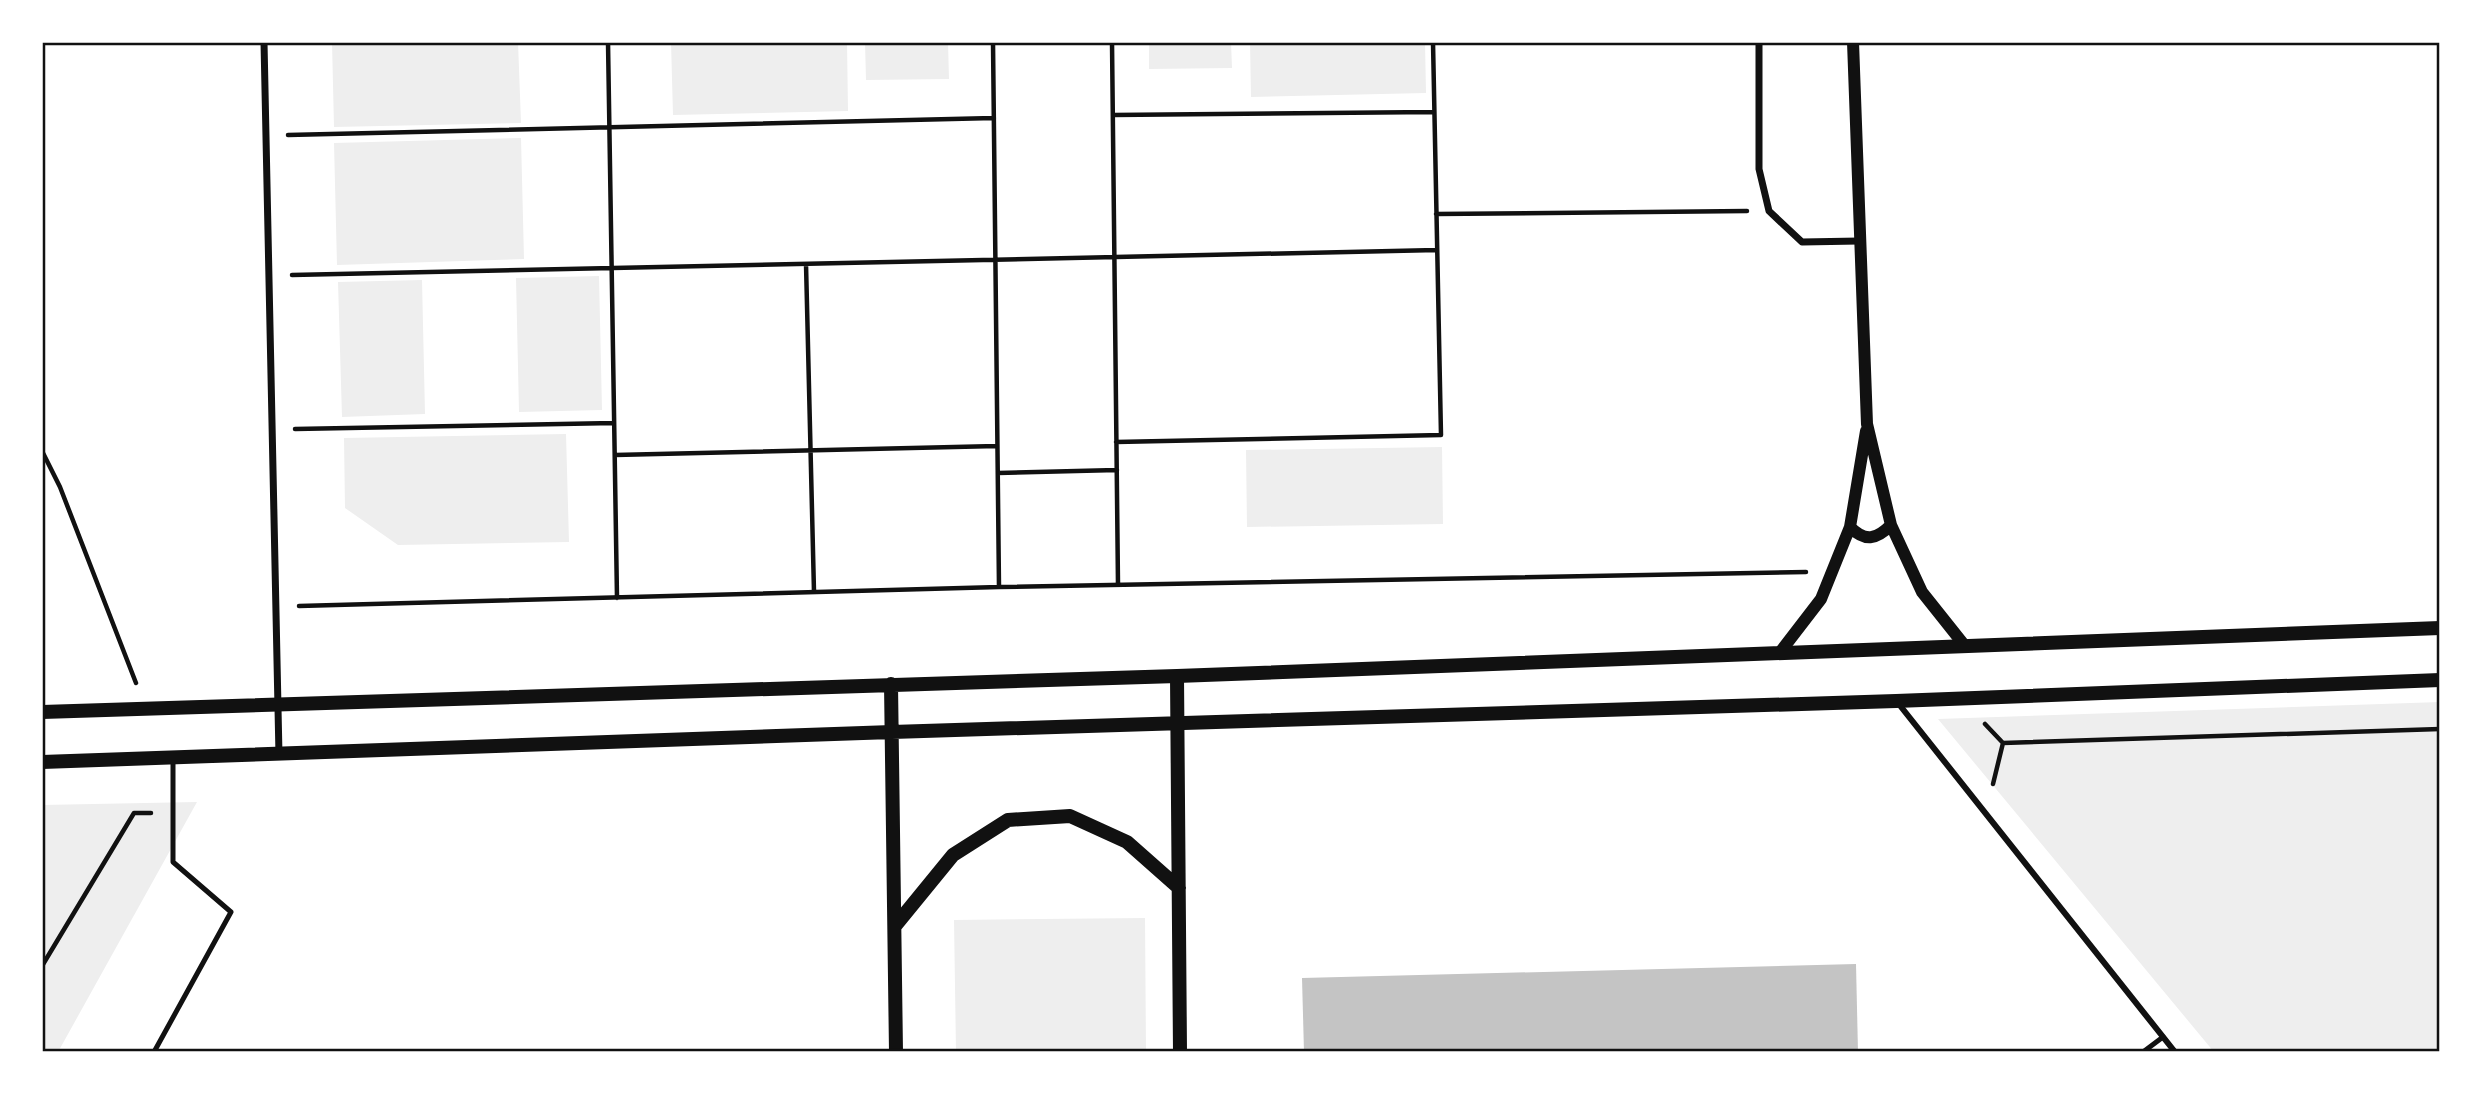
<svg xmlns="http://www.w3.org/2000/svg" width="2482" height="1094" font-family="'Work Sans',sans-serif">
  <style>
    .green { fill: #eee }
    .building { fill: #c4c4c4 }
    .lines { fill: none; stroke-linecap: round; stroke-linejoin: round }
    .path { stroke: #111; stroke-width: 4.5 }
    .service { stroke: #111; stroke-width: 5 }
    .pedestrian { stroke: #111; stroke-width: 6 }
    .minor { stroke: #111; stroke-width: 7 }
    .tertiary { stroke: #111; stroke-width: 12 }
    .secondary { stroke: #111; stroke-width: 14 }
    .neatline { fill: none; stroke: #111; stroke-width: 2.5 }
  </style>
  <rect width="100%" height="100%" fill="#fff"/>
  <!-- green -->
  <path class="green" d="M 332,42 L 518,42 L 521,123 L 334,127 Z
    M 671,42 L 847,42 L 848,111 L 673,115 Z
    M 865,42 L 948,42 L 949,79 L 866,80 Z
    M 1149,42 L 1231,42 L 1232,68 L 1149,69 Z
    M 1250,42 L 1425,42 L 1426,93 L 1251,97 Z
    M 521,138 L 524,259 L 337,265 L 334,143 Z
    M 599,276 L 602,410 L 519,412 L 516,278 Z
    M 422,280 L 425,414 L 342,417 L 338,282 Z
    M 566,434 L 569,542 L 398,545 L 345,508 L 344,438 Z
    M 1442,447 L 1443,524 L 1247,527 L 1246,450 Z
    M 2440,702 L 2440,1052 L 2214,1052 L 1938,719 Z
    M 197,802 L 58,1052 L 42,1052 L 42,805 Z
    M 1145,918 L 1146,1052 L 956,1052 L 954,920 Z"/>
  <!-- building -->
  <path class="building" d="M 1856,964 L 1858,1052 L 1304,1052 L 1302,978 Z"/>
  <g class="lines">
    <!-- path -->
    <path class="path" d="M 608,42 L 617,598
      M 993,42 L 999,587
      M 1112,42 L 1118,585
      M 1113,115 L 1434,112
      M 288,135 L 994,118
      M 1436,214 L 1747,211
      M 806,264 L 814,592
      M 292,275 L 1437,250
      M 295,429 L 614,423
      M 1116,442 L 1441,435 L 1433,42
      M 42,451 L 60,487 L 136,683
      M 615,455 L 997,446
      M 998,473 L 1117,470
      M 299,606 L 999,587 L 1806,572
      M 1985,724 L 2003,743 L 1993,784
      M 2003,743 L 2440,729
      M 42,966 L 134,813 L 151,813"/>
    <!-- service -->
    <path class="service" d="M 154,1052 L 231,912 L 173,862 L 173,758
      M 2143,1052 L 2163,1037"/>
    <!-- pedestrian -->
    <path class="pedestrian" d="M 1898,703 L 2175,1052"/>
    <!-- minor -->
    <path class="minor" d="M 264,42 L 279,755
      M 1759,42 L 1759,169 L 1769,211 L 1802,242 L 1859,241"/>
    <!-- tertiary -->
    <path class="tertiary" d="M 1853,42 L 1867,424 L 1891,525 L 1922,592 L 1965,646
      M 1850,527 C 1865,542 1876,540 1891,525
      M 1781,651 L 1821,599 L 1850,527 L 1866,431"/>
    <!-- secondary -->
    <path class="secondary" d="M 1177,676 L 1180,1052
      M 891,684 L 896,1052
      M 42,712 L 1177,676 L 2440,628
      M 42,762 L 892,732 L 1896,701 L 2440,680
      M 895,926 L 953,855 L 1008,820 L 1070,816 L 1127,842 L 1179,888"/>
  </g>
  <!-- border -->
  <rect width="2482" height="1094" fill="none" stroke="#ffffff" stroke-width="88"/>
  <rect x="44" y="44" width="2394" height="1006" class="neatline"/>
</svg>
